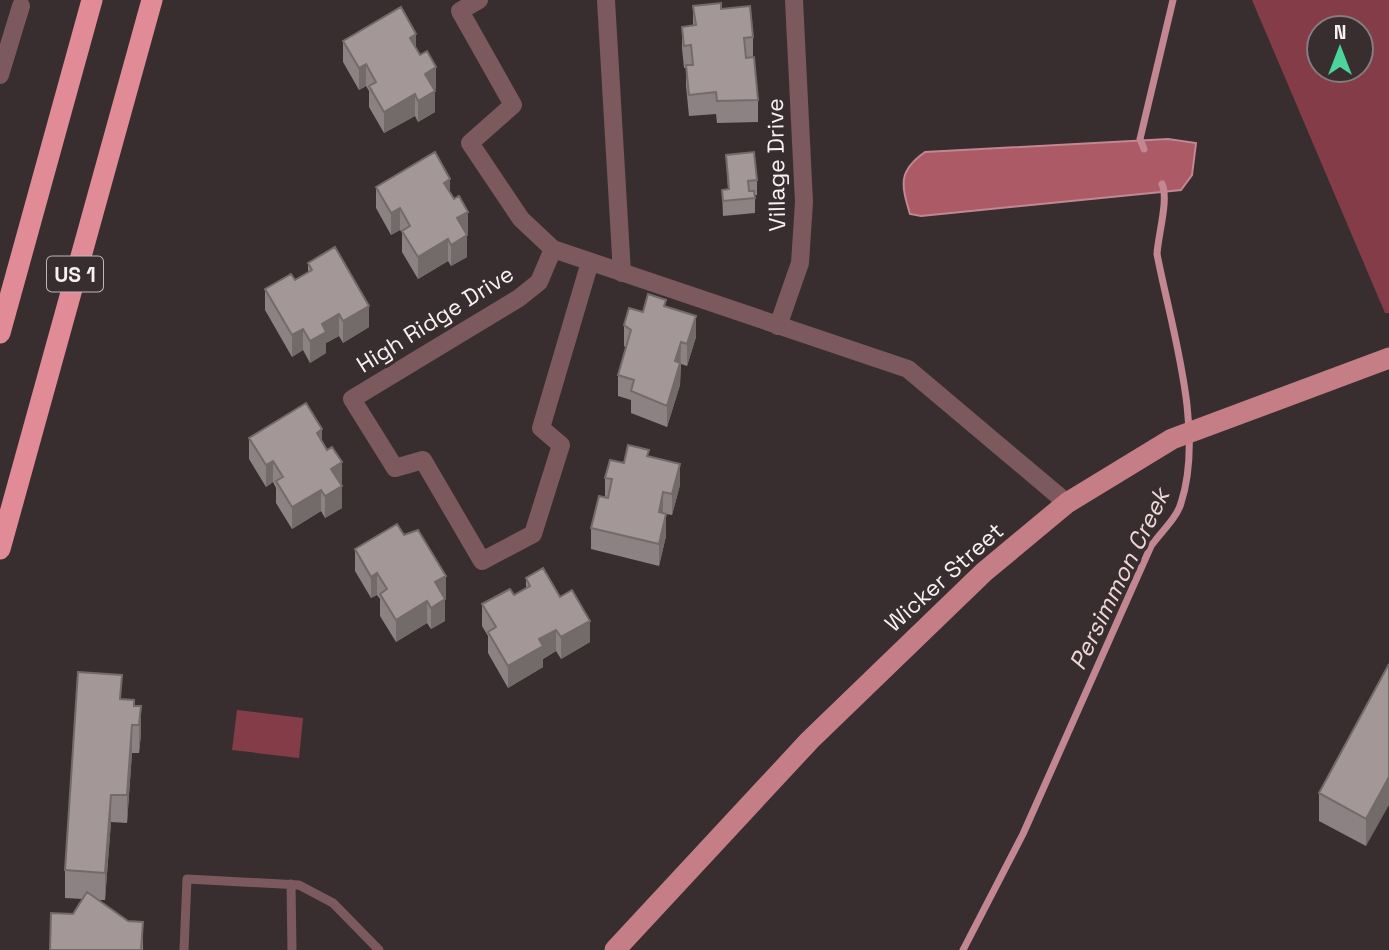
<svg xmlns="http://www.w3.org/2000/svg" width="1389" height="950" font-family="'Space Grotesk',sans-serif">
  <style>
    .green { fill: #843c48; fill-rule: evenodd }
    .water { fill: #ab5a66; stroke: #c28790; stroke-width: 2 }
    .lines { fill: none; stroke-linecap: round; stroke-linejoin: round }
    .stream { stroke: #c28790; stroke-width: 7 }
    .service { stroke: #7c595c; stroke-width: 9 }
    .minor { stroke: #7c595c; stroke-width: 18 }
    .primary { stroke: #c57d86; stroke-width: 21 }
    .motorway { stroke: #e18b96; stroke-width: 21 }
    .wall { fill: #8d8283 }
    .shaded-wall { fill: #736a6a }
    .building { fill: #a49798; stroke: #736a6a; stroke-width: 2 }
    .labels { text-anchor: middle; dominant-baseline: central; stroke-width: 7; stroke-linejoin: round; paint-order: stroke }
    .shield { fill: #392e2f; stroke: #bfb6b7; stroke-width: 2 }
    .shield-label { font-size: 21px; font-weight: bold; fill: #f8f1f1 }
    .street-label { font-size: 23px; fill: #f8f1f1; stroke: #392e2f }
    .water-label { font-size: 24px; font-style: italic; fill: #efd7d9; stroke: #392e2f }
  </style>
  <rect width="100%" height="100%" fill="#392e2f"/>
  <!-- green -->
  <path class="green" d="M 1252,0 L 1389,0 L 1389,313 L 1385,313 ZM 1361,28 L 1361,70 L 1319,70 L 1319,28 Z
    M 237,710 L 303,718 L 299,758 L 232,750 Z"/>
  <!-- water -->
  <path class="water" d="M 1168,139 L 1196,143 L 1192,175 L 1181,190 L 921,216 L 910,214 C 901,184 898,171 925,152 Z"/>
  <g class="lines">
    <!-- stream -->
    <path class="stream" d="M 1144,149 L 1140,139 L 1173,0
      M 963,950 L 1023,834 L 1151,546 C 1160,533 1177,518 1181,503 C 1205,430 1171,327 1157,254 C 1158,235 1169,199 1162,184"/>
    <!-- service -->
    <path class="service" d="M 291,884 L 292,950
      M 184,950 L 187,879 L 299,885 L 333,903 L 379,950"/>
    <!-- minor -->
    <path class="minor" d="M 479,0 L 460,11 L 513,105 L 470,143 L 521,219 L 553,249 L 908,369 L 1067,503
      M 606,0 L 622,273
      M 0,75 L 21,6
      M 553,249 L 539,282 L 519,298 L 352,399 L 395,468 L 423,460 L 482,561 L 533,534 L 561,445 L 541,428 L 590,262
      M 778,326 L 800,263 L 804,202 L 794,0"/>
    <!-- primary -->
    <path class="primary" d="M 615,950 L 810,740 L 984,572 L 1067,503 L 1172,439 L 1389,358"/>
    <!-- motorway -->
    <path class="motorway" d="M 0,333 L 92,0
      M 0,549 L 152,0"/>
  </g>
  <!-- wall -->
  <path class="wall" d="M 693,6 L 721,9 L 753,37 L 753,57 L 758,100 L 758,122 L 717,123 L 716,114 L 689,116 L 686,86 L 686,68 L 684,68 L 682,48 L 682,27 L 693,26 Z
    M 343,41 L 416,48 L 436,89 L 434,90 L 435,112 L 418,122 L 415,116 L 384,133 L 369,107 L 369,91 L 366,86 L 359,90 L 343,62 Z
    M 726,155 L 757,180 L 757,195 L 755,195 L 755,213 L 723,216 L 722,190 L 728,189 Z
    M 376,187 L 450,193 L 454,199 L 468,234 L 466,234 L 467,257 L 451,266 L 448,261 L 418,279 L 402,252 L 402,233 L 400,230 L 391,235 L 376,208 Z
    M 308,263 L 369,327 L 343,343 L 339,336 L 326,343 L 326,353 L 310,363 L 303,350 L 292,357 L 265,310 L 265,289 L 295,280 L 308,272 Z
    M 666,307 L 696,337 L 687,366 L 681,364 L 680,385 L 667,427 L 631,413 L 631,400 L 618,396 L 618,375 L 626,348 L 624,346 L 624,325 L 643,312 Z
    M 249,438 L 322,442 L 342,484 L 341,485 L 342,508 L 325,518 L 321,511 L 292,529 L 276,503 L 276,488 L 273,482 L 266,487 L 249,459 Z
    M 649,457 L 680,485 L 672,515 L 666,514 L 666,536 L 659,566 L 591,549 L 591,528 L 605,498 L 605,478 L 624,463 Z
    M 355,549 L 446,597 L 445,598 L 445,621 L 431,629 L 427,623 L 396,642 L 380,616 L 380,599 L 377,595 L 371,598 L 355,571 Z
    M 526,578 L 560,597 L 590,642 L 561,659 L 556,651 L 543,659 L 543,667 L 508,688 L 488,653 L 488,636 L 482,626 L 482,604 L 514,595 L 526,588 Z
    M 1389,664 L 1366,846 L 1319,821 L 1319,793 Z
    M 122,699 L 134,706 L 141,706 L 141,734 L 139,753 L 132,753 L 127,823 L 111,822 L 105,900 L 99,900 L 128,921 L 143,922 L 143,950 L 50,950 L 83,899 L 65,898 L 65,870 Z"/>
  <!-- shaded-wall -->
  <path class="shaded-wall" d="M 416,34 L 416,55 L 410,38 Z
    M 366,64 L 366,86 L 359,90 L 359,68 Z
    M 436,67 L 436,89 L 425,95 L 425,74 Z
    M 435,91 L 435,112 L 418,122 L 418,101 Z
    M 415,94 L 415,116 L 384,133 L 384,112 Z
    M 450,179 L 450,200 L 444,183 Z
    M 400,208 L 400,230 L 391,235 L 391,213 Z
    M 468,212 L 468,234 L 457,240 L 457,218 Z
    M 467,235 L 467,257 L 451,266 L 451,245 Z
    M 448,239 L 448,261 L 418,279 L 418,257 Z
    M 369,306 L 369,327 L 343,343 L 343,321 Z
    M 339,314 L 339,336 L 326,343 L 326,353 L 310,363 L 310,341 L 322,324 Z
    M 696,316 L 696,337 L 687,366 L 687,344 Z
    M 303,329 L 303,350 L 292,357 L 292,335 Z
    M 681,342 L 680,385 L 667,427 L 667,406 L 675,361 Z
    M 322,429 L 322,451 L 317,433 Z
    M 273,461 L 273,482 L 266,487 L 266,465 Z
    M 342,462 L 342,484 L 331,491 L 331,469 Z
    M 680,464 L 680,485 L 672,515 L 672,494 Z
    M 342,486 L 342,508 L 325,518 L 325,496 Z
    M 321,490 L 321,511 L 292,529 L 292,507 Z
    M 663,492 L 663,513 L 659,512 Z
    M 666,514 L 666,536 L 659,566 L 659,544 Z
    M 377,573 L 377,595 L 371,598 L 371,577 Z
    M 446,576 L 446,597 L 435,604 L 435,582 Z
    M 445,599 L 445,621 L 431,629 L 431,608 Z
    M 427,601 L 427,623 L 396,642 L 396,620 Z
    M 590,621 L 590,642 L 561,659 L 561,637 Z
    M 556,630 L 556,651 L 543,659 L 543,667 L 508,688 L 508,666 L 539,639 Z
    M 141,706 L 141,734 L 139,753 L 139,725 Z
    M 132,725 L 132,753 L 127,823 L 127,795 Z
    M 1389,777 L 1389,805 L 1366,846 L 1366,819 Z
    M 111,795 L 111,822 L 105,900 L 105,873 Z"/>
  <!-- building -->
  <path class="building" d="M 721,3 L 721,9 L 750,6 L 753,37 L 744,38 L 746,58 L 754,57 L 758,100 L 717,101 L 716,92 L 689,95 L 686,65 L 693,65 L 691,45 L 684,46 L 682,27 L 696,25 L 693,6 Z
    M 401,7 L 416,34 L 410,38 L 420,55 L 427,51 L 436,67 L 425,74 L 435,91 L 418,101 L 415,94 L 384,112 L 369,86 L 376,82 L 366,64 L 359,68 L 343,41 Z
    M 435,152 L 450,179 L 444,183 L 454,199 L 459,196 L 468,212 L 457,218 L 467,235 L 451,245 L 448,239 L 418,257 L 402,231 L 410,226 L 400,208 L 391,213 L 376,187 Z
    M 754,152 L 757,180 L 748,181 L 749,191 L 754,191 L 755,198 L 723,201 L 722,190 L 729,189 L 726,155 Z
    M 335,247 L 369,306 L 343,321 L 339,314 L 322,324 L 326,332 L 310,341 L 303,329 L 292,335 L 265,289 L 291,274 L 295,280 L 312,270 L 308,263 Z
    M 648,294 L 666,300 L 664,306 L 696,316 L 687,344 L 681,342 L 675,361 L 680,363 L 667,406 L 631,391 L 634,380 L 618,375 L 631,330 L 624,325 L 629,308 L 643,312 Z
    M 306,403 L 322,429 L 317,433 L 327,450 L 332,447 L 342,462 L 331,469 L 342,486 L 325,496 L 321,490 L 292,507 L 276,481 L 283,477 L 273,461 L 266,465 L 249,438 Z
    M 628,445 L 649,450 L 647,456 L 680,464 L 672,494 L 663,492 L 659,512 L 666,514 L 659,544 L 591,528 L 599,496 L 608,498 L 612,479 L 605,478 L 610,460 L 624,463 Z
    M 397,524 L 404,535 L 418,530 L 446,576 L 435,582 L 445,599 L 431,608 L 427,601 L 396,620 L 380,594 L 387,589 L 377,573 L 371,577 L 355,549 Z
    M 543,568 L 560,597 L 572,590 L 590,621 L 561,637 L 556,630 L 539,639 L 543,646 L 508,666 L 488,632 L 496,627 L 482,604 L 510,589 L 514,595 L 530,586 L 526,578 Z
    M 1389,664 L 1389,777 L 1366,819 L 1319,793 Z
    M 78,672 L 122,675 L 120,699 L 134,700 L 134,706 L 141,706 L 139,725 L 132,725 L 127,795 L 111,795 L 105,873 L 65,870 Z
    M 87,892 L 128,921 L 143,922 L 141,950 L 50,950 L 51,913 L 73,914 Z"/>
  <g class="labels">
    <!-- shield labels -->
    <rect class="shield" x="47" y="256.5" width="56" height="35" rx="5"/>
    <g class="shield-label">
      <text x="75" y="274">US 1</text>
    </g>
    <!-- street labels -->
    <g class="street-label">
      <text transform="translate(776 165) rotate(-91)">Village Drive</text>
      <text transform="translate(435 319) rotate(-32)">High Ridge Drive</text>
      <text transform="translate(944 577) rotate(-42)">Wicker Street</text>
    </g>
    <!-- water labels -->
    <g class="water-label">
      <text transform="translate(1119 579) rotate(-64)">Persimmon Creek</text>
    </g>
  </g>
  <!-- north arrow -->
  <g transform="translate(1340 49)"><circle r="33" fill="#392e2f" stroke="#857c7d" stroke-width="2"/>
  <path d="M0-5L12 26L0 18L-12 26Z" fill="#4cd49b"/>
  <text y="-10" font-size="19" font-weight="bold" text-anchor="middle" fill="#f8f1f1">N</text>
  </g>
</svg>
